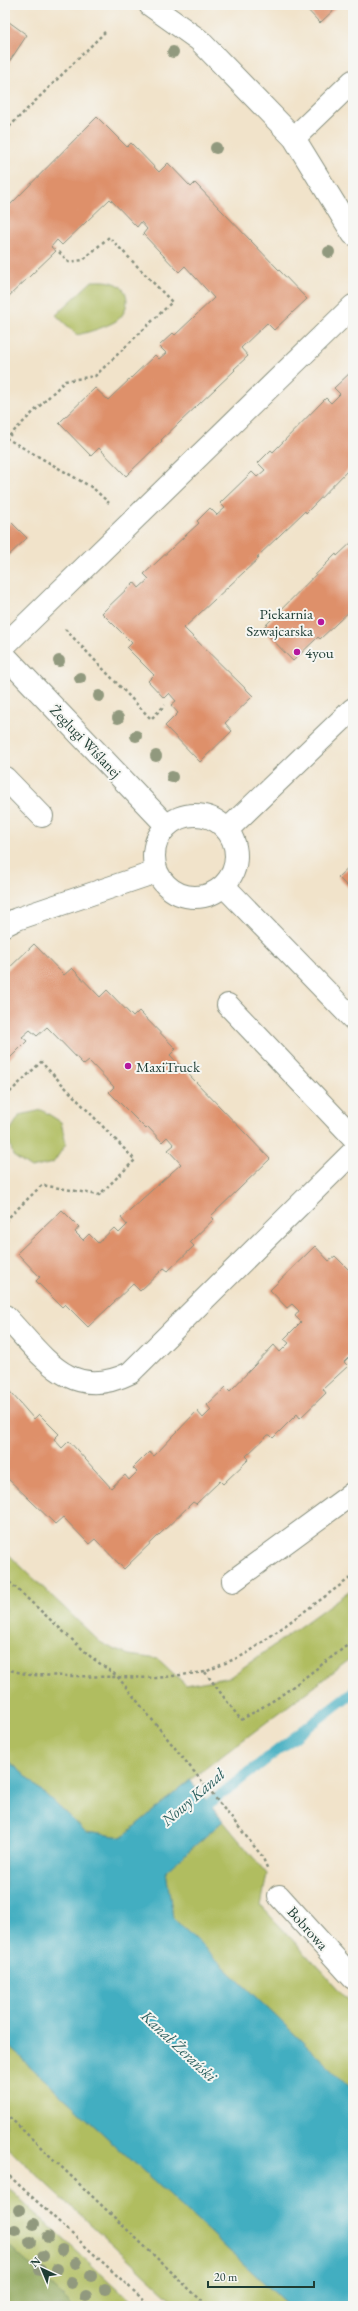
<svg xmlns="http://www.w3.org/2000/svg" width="358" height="2311" font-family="'EB Garamond',serif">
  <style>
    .green { fill: #b0bd60; stroke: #687d4a }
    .forest { fill: #8ca456; stroke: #567045 }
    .water { fill: #43aec1; stroke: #31767a }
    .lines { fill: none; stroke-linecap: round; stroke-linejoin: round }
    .stream { stroke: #43aec1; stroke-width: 11 }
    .building { fill: #de906b }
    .minor-casing { stroke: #88907f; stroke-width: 24 }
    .path { stroke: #88907f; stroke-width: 2.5; stroke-dasharray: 3 3; stroke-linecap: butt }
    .minor { stroke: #fff; stroke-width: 22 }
    .tree { fill: #91997e }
    .poi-dot { fill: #b5179e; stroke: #f6f6f2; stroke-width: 1.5 }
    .labels { text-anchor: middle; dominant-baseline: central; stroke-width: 4; stroke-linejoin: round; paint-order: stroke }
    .poi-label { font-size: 15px; fill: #1f3d34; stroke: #f6f6f2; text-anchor: start }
    .street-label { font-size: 15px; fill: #1f3d34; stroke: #f6f6f2 }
    .water-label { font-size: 16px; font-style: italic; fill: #2a5f5e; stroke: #f6f6f2 }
  </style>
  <rect width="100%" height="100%" fill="#f6f6f2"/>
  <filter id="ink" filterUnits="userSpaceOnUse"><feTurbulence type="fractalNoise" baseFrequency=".025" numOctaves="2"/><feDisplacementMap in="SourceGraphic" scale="8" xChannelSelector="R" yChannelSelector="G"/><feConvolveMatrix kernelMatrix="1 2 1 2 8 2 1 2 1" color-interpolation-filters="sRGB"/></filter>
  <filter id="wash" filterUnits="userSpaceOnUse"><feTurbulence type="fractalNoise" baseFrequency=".012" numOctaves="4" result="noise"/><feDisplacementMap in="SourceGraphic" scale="16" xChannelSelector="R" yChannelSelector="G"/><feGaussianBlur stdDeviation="0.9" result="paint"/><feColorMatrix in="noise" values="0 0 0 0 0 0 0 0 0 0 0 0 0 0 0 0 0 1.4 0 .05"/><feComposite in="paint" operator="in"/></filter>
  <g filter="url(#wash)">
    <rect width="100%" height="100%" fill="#f1e3ca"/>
    <!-- green -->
    <path class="green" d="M 92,281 C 102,281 112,280 120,286 C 132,295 127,314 116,321 C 106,327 89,332 77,335 L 56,315 Z
      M 42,1110 L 61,1122 L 66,1144 L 53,1163 L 31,1168 L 13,1156 L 8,1134 L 20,1115 Z
      M 5,1551 L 100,1642 L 115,1650 L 129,1655 L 158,1659 L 186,1685 L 230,1677 L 353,1588 L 353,1657 L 190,1780 L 122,1837 L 86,1832 L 5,1757 Z
      M 223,1821 L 267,1874 L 261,1906 L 353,2005 L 353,2090 L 173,1918 L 166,1871 Z
      M 5,2043 L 289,2306 L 179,2306 L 5,2145 Z
      M 5,2185 L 136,2306 L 73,2306 L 5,2242 Z"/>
    <!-- forest -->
    <path class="forest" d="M 5,2242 L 73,2306 L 5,2306 Z"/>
    <!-- water -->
    <path class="water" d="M 5,1757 L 86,1832 L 122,1837 L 190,1780 L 223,1821 L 166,1871 L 173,1918 L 353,2090 L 353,2306 L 289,2306 L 5,2043 Z"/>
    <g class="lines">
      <!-- stream -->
      <path class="stream" d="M 197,1813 L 353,1692"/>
    </g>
    <g id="blocks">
      <!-- building -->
      <path class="building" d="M 303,5 L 339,5 L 320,23 Z
        M 5,19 L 27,35 L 5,68 Z
        M 97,117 L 127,147 L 131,143 L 159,172 L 168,163 L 191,187 L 195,183 L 307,299 L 274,330 L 267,323 L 241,348 L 248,356 L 234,369 L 235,370 L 161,440 L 162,441 L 126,476 L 99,448 L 91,456 L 59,423 L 95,388 L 108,400 L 155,355 L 159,359 L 166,353 L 159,346 L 173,333 L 175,335 L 214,298 L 185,266 L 179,272 L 143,234 L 147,229 L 141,222 L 137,227 L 110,199 L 62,245 L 57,240 L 51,247 L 56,251 L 5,300 L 5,210 Z
        M 353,370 L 353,465 L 306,513 L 305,511 L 257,557 L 259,558 L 184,628 L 253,696 L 225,723 L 232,731 L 200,762 L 165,726 L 178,713 L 171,705 L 176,701 L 169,693 L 164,698 L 148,681 L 154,675 L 127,648 L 132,643 L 102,613 L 134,582 L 139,588 L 149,579 L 144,574 L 199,523 L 197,521 L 210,508 L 217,515 L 225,508 L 220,503 L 252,472 L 257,477 L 265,470 L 258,463 L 271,450 L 273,452 L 326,398 L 331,403 L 340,394 L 334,388 Z
        M 11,522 L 27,538 L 5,559 L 5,527 Z
        M 353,541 L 353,608 L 320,639 L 318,637 L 293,661 L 262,629 L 336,554 L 337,556 Z
        M 353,863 L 353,892 L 338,877 Z
        M 34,944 L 64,975 L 72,968 L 100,997 L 107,990 L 133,1017 L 139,1011 L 176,1049 L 170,1055 L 270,1159 L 211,1216 L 214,1219 L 190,1242 L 194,1246 L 168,1271 L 164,1268 L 140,1291 L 133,1284 L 88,1327 L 65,1304 L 62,1307 L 36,1281 L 40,1277 L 17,1253 L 62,1210 L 79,1227 L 75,1232 L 83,1240 L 89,1234 L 98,1243 L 114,1228 L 119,1233 L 127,1225 L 121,1218 L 181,1164 L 168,1150 L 174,1145 L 167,1137 L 162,1142 L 148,1127 L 146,1129 L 109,1092 L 114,1087 L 89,1061 L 84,1065 L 47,1027 L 37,1036 L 30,1030 L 22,1037 L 27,1041 L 5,1063 L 5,972 Z
        M 315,1246 L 329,1261 L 335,1256 L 353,1274 L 353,1353 L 344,1362 L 348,1366 L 323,1389 L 326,1393 L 300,1418 L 297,1414 L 273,1438 L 270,1435 L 268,1435 L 246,1456 L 249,1459 L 223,1484 L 220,1481 L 196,1504 L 193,1502 L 124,1569 L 95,1539 L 89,1544 L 63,1517 L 55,1524 L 5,1476 L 5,1386 L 34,1419 L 39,1414 L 59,1434 L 54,1439 L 62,1448 L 69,1441 L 111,1488 L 125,1475 L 129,1480 L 137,1472 L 133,1468 L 149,1452 L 154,1456 L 197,1411 L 203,1418 L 211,1410 L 207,1405 L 226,1387 L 230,1391 L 274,1345 L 280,1352 L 289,1343 L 284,1339 L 301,1322 L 295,1316 L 299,1311 L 292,1304 L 287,1308 L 270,1290 Z"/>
    </g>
  </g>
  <g filter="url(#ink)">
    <use href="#blocks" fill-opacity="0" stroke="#88907f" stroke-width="1"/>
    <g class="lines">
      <!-- minor casing -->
      <g class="minor-casing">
        <path id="minor" d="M 150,5 L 199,40 L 294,138 L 353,234
          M 294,138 L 353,81
          M 5,645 L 353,306
          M 5,656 L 167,826
          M 5,778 L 42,816
          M154 856a41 41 0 1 1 82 0a41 41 0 1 1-82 0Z
          M 227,830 L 353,709
          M 224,886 L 353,1019
          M 5,925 L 17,919 L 156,872
          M 228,1005 L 353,1137
          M 5,1316 C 43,1355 69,1403 130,1373 L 353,1152
          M 233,1581 L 353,1493
          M 279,1896 L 353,1978"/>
      </g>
      <!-- path -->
      <path class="path" d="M 5,131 L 105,32
        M 6,438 L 93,488 L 109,503
        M 5,440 L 65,381 L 95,376 L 172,302 L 109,237 L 83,260 L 69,262 L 59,252
        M 65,629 L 151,719 L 165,705
        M 5,1221 L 42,1185 L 99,1195 L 135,1160 L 41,1062 L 8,1094
        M 5,1578 L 91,1657 L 117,1676 L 262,1856 L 268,1870
        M 5,1669 L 30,1675 L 157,1678 L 205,1672 L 246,1654 L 353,1576
        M 205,1672 L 241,1720 L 279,1697 L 353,1641
        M 5,2113 L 207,2306
        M 5,2172 L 150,2306"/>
      <!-- minor -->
      <use href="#minor" class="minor"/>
    </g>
    <!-- trees -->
    <g class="tree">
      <circle cx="173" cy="52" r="6"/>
      <circle cx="216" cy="148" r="6"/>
      <circle cx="329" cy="252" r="6"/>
      <circle cx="59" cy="661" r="6"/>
      <circle cx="80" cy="678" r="6"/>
      <circle cx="99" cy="696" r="6"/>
      <circle cx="118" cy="718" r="6"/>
      <circle cx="136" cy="736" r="6"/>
      <circle cx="156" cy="756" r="6"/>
      <circle cx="172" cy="777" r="6"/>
      <circle cx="19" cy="2210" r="6"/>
      <circle cx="34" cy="2224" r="6"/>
      <circle cx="15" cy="2230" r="6"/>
      <circle cx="48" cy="2237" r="6"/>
      <circle cx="30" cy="2242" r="6"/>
      <circle cx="62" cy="2250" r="6"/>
      <circle cx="43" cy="2256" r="6"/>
      <circle cx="76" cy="2263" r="6"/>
      <circle cx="57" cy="2269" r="6"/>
      <circle cx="40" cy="2270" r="6"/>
      <circle cx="91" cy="2276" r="6"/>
      <circle cx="71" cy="2283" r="6"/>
      <circle cx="105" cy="2289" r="6"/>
      <circle cx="86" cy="2296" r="6"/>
    </g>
  </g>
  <!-- markers -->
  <g class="poi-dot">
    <circle cx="321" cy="622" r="4"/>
    <circle cx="297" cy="652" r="4"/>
    <circle cx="128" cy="1066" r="4"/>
  </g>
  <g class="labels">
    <!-- poi labels -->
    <g class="poi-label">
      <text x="313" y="613" text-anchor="end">Piekarnia<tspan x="313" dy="17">Szwajcarska</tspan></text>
      <text x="305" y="652">4you</text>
      <text x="136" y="1066">MaxiTruck</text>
    </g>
    <!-- street labels -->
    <g class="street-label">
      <text transform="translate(86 741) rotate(46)">Żeglugi Wiślanej</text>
      <text transform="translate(308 1928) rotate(48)">Bobrowa</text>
    </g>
    <!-- water labels -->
    <g class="water-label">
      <text transform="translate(193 1797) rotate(-41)">Nowy Kanał</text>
      <text transform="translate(179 2046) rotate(43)">Kanał Żerański</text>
    </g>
  </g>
  <!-- margin -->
  <rect width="358" height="2311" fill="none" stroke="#f6f6f2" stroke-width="20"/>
  <!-- north arrow -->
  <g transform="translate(42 2269) rotate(316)" stroke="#f6f6f2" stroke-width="3" paint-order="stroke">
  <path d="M0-3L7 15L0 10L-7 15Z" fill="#1f3d34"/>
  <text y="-6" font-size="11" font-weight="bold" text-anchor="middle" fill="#1f3d34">N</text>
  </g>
  <!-- scale -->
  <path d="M208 2281v6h106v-6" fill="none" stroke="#1f3d34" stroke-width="2"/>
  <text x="214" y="2281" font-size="12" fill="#1f3d34" stroke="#f6f6f2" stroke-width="3" paint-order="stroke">20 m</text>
</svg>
